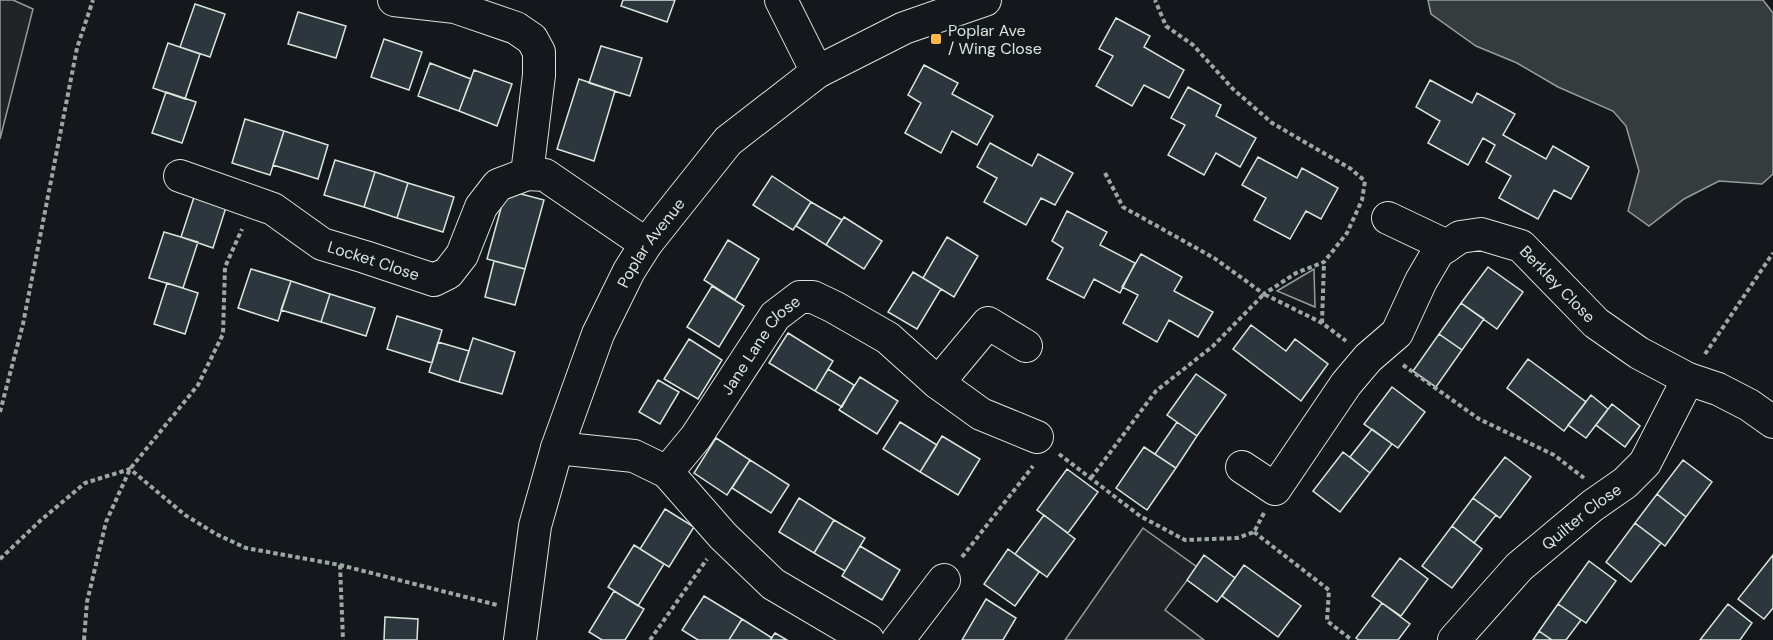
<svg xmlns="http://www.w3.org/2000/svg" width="1773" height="640" font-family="'DM Sans',sans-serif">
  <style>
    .green { fill: #202428; stroke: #939e99; stroke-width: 1.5 }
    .water { fill: #363b3e; stroke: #939e99; stroke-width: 1.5 }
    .building { fill: #2c363c; stroke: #d8e6dc; stroke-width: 1.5 }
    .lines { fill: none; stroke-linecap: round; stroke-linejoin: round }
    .minor-casing { stroke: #d8e6dc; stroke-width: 34 }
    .path { stroke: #9da8a2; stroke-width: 4; stroke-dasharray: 4.5 3; stroke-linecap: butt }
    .minor { stroke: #14181c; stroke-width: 32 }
    .poi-dot { fill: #ffb74d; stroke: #14181c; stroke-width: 2 }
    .labels { text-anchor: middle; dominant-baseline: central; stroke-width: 4.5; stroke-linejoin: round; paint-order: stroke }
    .poi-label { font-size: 16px; fill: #d8e6dc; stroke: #14181c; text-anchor: start }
    .street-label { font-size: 16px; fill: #d8e6dc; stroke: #14181c }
  </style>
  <rect width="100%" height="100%" fill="#14181c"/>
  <!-- green -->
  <path class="green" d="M 0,0 L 13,0 L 33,9 L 0,139 Z
    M 1314,269 L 1315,307 L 1277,291 Z
    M 1143,528 L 1197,567 L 1165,610 L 1204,640 L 1065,640 Z"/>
  <!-- water -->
  <path class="water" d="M 1428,0 L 1763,0 L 1773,13 L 1773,174 L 1762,184 L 1719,181 L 1684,199 L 1649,226 L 1628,211 L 1639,171 L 1626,126 L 1613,111 L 1558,87 L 1517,63 L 1476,46 L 1431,14 Z"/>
  <!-- building -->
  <path class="building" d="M 623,0 L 675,0 L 667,22 L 621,6 Z
    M 195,4 L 225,14 L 210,57 L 180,47 Z
    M 298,12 L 346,26 L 336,58 L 288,44 Z
    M 1116,18 L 1150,36 L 1144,47 L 1184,70 L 1169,98 L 1144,85 L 1132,106 L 1096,86 L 1113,56 L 1099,49 Z
    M 384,39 L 422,52 L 409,90 L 371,77 Z
    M 168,43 L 200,54 L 185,99 L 153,88 Z
    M 601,46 L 642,58 L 630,96 L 589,83 Z
    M 430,63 L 471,79 L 459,111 L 418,96 Z
    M 924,65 L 958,83 L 952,94 L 993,116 L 977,145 L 952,131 L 941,153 L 905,133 L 921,103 L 908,95 Z
    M 474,70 L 512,84 L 497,126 L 459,111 Z
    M 579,79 L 615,91 L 594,161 L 557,149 Z
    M 1430,80 L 1472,103 L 1477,93 L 1515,114 L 1503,135 L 1546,159 L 1553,146 L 1589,167 L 1571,199 L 1554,190 L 1538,219 L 1499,198 L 1511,176 L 1486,162 L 1495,145 L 1483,138 L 1468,165 L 1428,143 L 1440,121 L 1416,107 Z
    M 1188,87 L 1221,105 L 1216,116 L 1256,138 L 1240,167 L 1216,153 L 1204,175 L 1168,155 L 1185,125 L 1171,118 Z
    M 166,92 L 196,102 L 182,143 L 152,133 Z
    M 245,119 L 284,131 L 270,175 L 232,163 Z
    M 284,131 L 328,145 L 318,179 L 273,165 Z
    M 990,143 L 1032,166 L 1038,154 L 1073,173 L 1055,205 L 1041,198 L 1026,225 L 984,202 L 997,178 L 977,167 Z
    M 1258,157 L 1297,178 L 1302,168 L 1338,188 L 1321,219 L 1306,211 L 1290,239 L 1254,220 L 1266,198 L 1242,185 Z
    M 335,160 L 375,172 L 364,207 L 324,195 Z
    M 375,172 L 408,183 L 397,218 L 364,207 Z
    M 772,176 L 811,202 L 793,230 L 753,205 Z
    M 408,183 L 454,197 L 443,232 L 397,218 Z
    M 506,190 L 544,200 L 525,269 L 487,259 Z
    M 195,194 L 227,204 L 213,248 L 181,237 Z
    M 811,202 L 842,220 L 826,245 L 796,226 Z
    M 1067,211 L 1107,232 L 1100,245 L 1135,263 L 1120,293 L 1094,279 L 1084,298 L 1047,279 L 1063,248 L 1052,241 Z
    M 844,217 L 882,241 L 864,269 L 826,245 Z
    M 164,232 L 198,242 L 183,288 L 149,278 Z
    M 947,237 L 978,256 L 954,297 L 923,278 Z
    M 728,240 L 759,259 L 735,300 L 704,280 Z
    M 1141,254 L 1182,277 L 1174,291 L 1213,312 L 1198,337 L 1169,320 L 1157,342 L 1123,323 L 1138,295 L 1122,287 Z
    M 494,261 L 525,269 L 515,305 L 485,297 Z
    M 1488,267 L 1523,292 L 1497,329 L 1461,303 Z
    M 251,269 L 291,281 L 278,321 L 238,308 Z
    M 913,272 L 941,289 L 917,329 L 888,312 Z
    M 291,281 L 330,294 L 321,322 L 281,310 Z
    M 167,283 L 198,293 L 185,334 L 154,324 Z
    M 712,286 L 744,306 L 719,347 L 687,327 Z
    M 330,294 L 375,308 L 366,336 L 321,322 Z
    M 1461,303 L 1484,319 L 1462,350 L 1439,334 Z
    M 397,316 L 442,330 L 432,363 L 387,349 Z
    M 1251,325 L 1286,351 L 1295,339 L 1328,364 L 1301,401 L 1233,349 Z
    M 788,333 L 833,361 L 815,391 L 769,363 Z
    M 1439,334 L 1462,350 L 1436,387 L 1413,371 Z
    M 473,338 L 515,352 L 502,394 L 459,382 Z
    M 689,339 L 722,360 L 698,399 L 664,379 Z
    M 438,342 L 469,351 L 459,382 L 429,372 Z
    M 1528,359 L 1586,402 L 1564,431 L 1507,388 Z
    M 828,369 L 854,385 L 842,407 L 815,391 Z
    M 1196,374 L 1226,395 L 1197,436 L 1167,415 Z
    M 860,377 L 898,401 L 877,434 L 839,410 Z
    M 658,380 L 679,392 L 660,424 L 639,412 Z
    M 1392,387 L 1425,412 L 1398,448 L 1364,424 Z
    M 1591,395 L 1608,409 L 1586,438 L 1568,425 Z
    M 1612,404 L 1640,426 L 1625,447 L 1596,425 Z
    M 900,422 L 937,445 L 920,472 L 883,449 Z
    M 1177,422 L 1197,436 L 1176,468 L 1155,454 Z
    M 1372,429 L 1392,444 L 1370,473 L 1350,457 Z
    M 942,436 L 980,459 L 958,495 L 920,472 Z
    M 716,438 L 750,460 L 727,495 L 694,473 Z
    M 1144,447 L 1176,468 L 1147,510 L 1116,488 Z
    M 1343,452 L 1370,473 L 1340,512 L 1313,491 Z
    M 1505,457 L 1531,477 L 1500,518 L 1473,498 Z
    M 750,460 L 789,485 L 771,513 L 732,488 Z
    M 1683,460 L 1712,482 L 1686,517 L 1657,494 Z
    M 1067,469 L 1098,492 L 1068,533 L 1037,510 Z
    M 1657,494 L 1686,517 L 1665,546 L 1635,523 Z
    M 799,498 L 834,520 L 814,553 L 779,532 Z
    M 1473,498 L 1496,515 L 1474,543 L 1452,526 Z
    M 665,509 L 694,527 L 669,567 L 640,549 Z
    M 1044,515 L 1075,539 L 1047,577 L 1015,554 Z
    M 834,520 L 865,538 L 845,571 L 814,553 Z
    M 1635,523 L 1661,543 L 1631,582 L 1606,562 Z
    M 1452,526 L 1482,549 L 1452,588 L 1422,566 Z
    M 634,545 L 664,564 L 638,606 L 608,587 Z
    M 860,546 L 900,570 L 882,600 L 842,576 Z
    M 1008,549 L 1039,572 L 1015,606 L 984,584 Z
    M 1204,555 L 1235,578 L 1217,602 L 1187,580 Z
    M 1773,555 L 1773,608 L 1764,619 L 1738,599 Z
    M 1400,558 L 1428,579 L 1401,616 L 1372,596 Z
    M 1589,561 L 1616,581 L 1586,623 L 1558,604 Z
    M 1244,565 L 1301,606 L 1278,637 L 1222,596 Z
    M 614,591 L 644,609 L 625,640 L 602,640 L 589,632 Z
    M 704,596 L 742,619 L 729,640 L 698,640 L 682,630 Z
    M 986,599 L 1016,618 L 1003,640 L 962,640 Z
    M 1382,603 L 1410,624 L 1398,640 L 1359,640 L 1356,638 Z
    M 1558,604 L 1581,620 L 1566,640 L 1552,640 L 1539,631 Z
    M 1728,604 L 1752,623 L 1740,640 L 1700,640 Z
    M 385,617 L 418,619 L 417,640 L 384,640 Z
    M 742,619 L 772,638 L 770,640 L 729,640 Z
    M 1539,631 L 1552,640 L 1533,640 Z
    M 775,633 L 787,640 L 770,640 Z"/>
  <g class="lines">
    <!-- minor casing -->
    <g class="minor-casing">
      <g id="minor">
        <path d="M 781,0 L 817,72"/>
        <path d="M 527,174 L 545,175 L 646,244"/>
        <path id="s1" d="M 180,176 L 273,209 L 322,244 L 365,257 L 434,280 L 448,273 L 462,255 L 481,207 L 498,185 L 527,174 L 539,75 L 539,52 L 532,39 L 516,28 L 455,7 L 394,0"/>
        <path d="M 1388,218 L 1447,246"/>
        <path d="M 938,383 L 988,323 L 1026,346"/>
        <path d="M 557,448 L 634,456 L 667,472"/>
        <path id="s2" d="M 1242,467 L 1275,489 L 1346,384 L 1368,358 L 1397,333 L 1421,281 L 1438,252 L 1460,237 L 1481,234 L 1521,246 L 1596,323 L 1639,353 L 1688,379 L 1718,389 L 1749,405 L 1773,422"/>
        <path id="s3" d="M 520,640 L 535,526 L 557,448 L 598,334 L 629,271 L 646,244 L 728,141 L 817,72 L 904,28 L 985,0"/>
        <path id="s4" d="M 868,640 L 773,584 L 723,536 L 667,472 L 696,437 L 775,316 L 800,297 L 813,297 L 834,307 L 888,338 L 938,383 L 981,414 L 1037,437"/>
        <path d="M 898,640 L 944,580"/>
        <path id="s5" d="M 1454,640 L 1519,567 L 1592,506 L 1625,483 L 1645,463 L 1688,379"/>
      </g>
    </g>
    <!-- path -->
    <path class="path" d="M 1105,173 L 1123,207 L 1214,258 L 1264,294 L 1296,273 L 1324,262 L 1347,233 L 1362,200 L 1365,181 L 1351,169 L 1272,123 L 1233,89 L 1193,45 L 1166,26 L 1155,0
      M 1322,323 L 1324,262
      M 1705,354 L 1773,253
      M 1403,365 L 1479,419 L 1554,455 L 1584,478
      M 0,412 L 23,324 L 77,48 L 93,0
      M 1059,454 L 1140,516 L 1185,540 L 1237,538 L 1254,532 L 1264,513
      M 1091,478 L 1156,391 L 1213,346 L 1264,294 L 1322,323 L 1346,341
      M 1254,532 L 1329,590 L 1327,621 L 1352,640
      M 962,557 L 1033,466
      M 0,559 L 41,520 L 85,483 L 130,469 L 185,515 L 216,534 L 246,548 L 340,565 L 497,605
      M 340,565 L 343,640
      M 84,640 L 87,602 L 106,522 L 130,469 L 198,385 L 223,334 L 225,267 L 242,229
      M 650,640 L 707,559"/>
    <!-- minor -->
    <use href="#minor" class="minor"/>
  </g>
  <!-- markers -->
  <rect class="poi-dot" x="930" y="33" width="12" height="12" rx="3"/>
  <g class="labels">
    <!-- poi labels -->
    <g class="poi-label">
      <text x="948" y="30">Poplar Ave<tspan x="948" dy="18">/ Wing Close</tspan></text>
    </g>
    <!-- street labels -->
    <g class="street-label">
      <text stroke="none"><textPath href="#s3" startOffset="423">Poplar Avenue</textPath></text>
      <text stroke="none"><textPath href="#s1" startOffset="213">Locket Close</textPath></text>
      <text stroke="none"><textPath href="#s2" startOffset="472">Berkley Close</textPath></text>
      <text stroke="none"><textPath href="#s4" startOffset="423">Jane Lane Close</textPath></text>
      <text stroke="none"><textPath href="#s5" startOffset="178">Quilter Close</textPath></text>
    </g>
  </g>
</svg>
